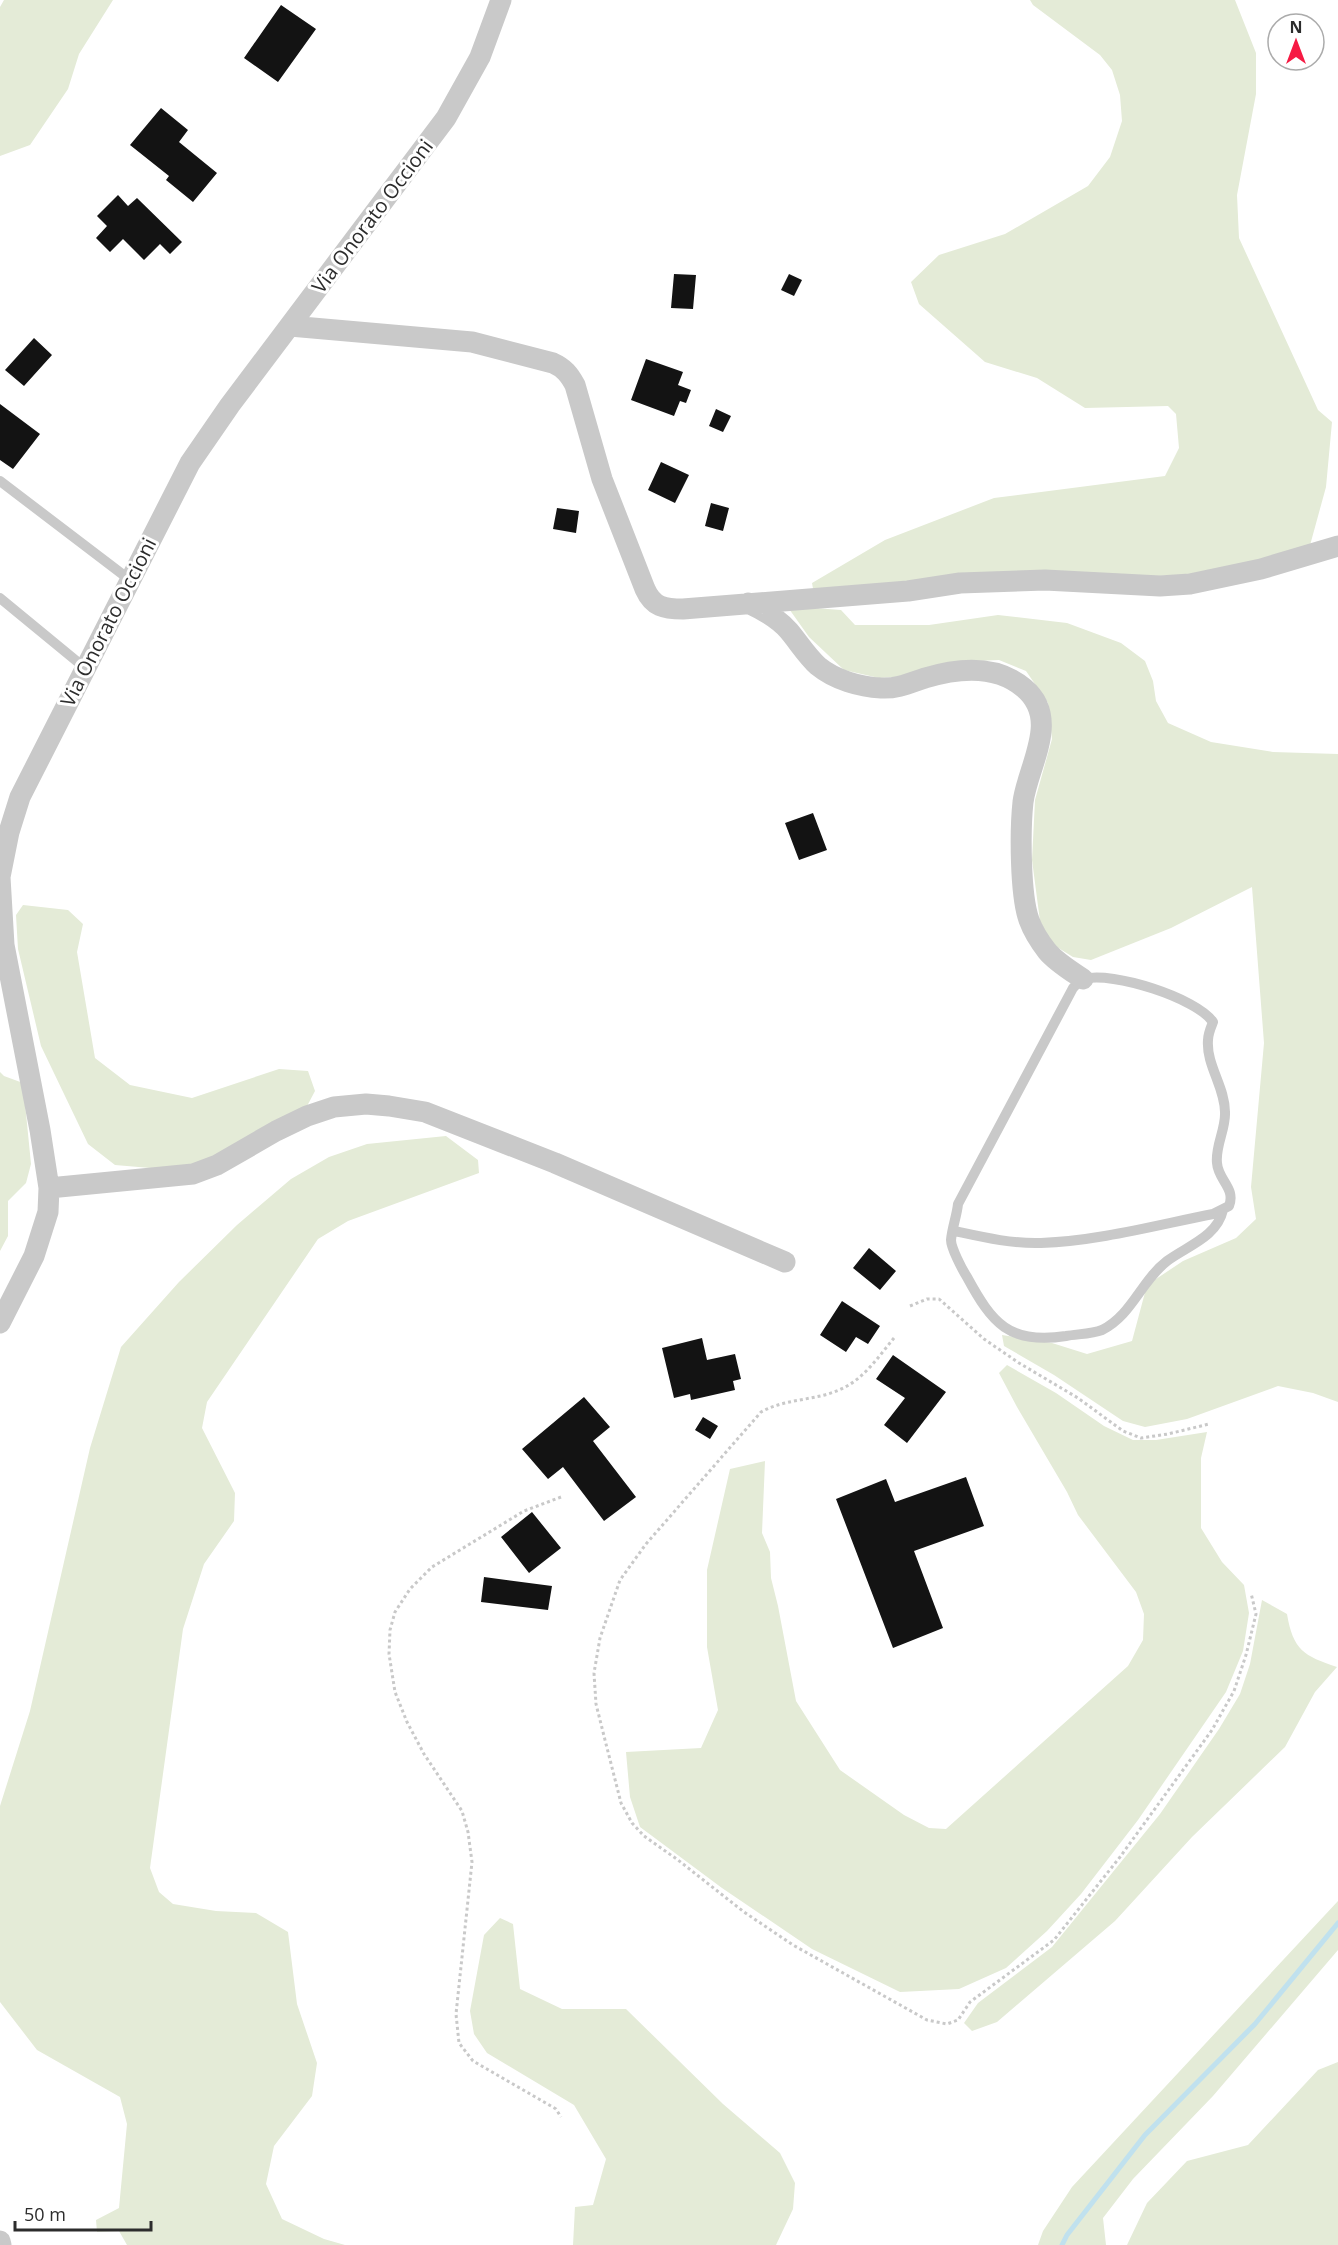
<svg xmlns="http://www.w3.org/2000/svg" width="1338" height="2245" font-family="'Open Sans',sans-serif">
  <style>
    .green { fill: #e4ebd7 }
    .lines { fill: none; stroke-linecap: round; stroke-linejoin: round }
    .stream { stroke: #c0e1ee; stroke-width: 5 }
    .building { fill: #131313 }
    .path { stroke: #c9c9c9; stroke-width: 3; stroke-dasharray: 3 3; stroke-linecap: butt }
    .service { stroke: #c9c9c9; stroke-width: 10 }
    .minor { stroke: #c9c9c9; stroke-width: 21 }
    .labels { text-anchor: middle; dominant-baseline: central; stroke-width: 6; stroke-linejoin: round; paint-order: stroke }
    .street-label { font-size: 20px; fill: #2c2c2c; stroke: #fff }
  </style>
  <rect width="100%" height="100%" fill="#fff"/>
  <!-- green -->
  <path class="green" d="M 4,0 L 113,0 L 79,54 L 68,89 L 30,145 L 0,156 L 0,7 Z
    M 1030,0 L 1235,0 L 1256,53 L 1256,94 L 1237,195 L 1239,238 L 1318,410 L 1332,422 L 1326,487 L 1309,549 L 1217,573 L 814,594 L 812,583 L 885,540 L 994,498 L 1165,476 L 1179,448 L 1176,414 L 1168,406 L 1085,408 L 1037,378 L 985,362 L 919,304 L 911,282 L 939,255 L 1005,234 L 1088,186 L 1110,157 L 1122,121 L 1120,95 L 1112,70 L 1100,55 L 1033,5 Z
    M 787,606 L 841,610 L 855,625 L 929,625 L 998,615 L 1067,623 L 1121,643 L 1145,661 L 1153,681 L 1156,701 L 1168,723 L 1211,742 L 1273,752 L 1338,754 L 1338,1402 L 1313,1393 L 1278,1386 L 1187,1419 L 1145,1427 L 1123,1421 L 1054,1375 L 1004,1346 L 1002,1335 L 1052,1343 L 1087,1354 L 1132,1341 L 1147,1285 L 1183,1261 L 1236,1238 L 1256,1219 L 1251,1187 L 1264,1043 L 1252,887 L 1171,928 L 1091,960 L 1073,957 L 1052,944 L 1040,921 L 1032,860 L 1035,800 L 1052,739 L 1048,703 L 1026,671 L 999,660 L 953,662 L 909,676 L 879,678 L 844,670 L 809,637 Z
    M 23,905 L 68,910 L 83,924 L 77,952 L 95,1058 L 130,1085 L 192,1098 L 279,1069 L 308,1071 L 315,1091 L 306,1108 L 205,1164 L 174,1170 L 115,1165 L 88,1144 L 41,1046 L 18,949 L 16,915 Z
    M 0,1072 L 4,1076 L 23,1083 L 31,1164 L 26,1183 L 8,1201 L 8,1236 L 0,1251 Z
    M 446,1136 L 478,1160 L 479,1173 L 348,1221 L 318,1239 L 207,1402 L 202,1428 L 235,1493 L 234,1521 L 204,1564 L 183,1629 L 150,1868 L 159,1892 L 173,1904 L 216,1911 L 256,1913 L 288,1932 L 297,2004 L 317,2063 L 312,2096 L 274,2146 L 266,2184 L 282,2219 L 324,2239 L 345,2245 L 127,2245 L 119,2231 L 97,2232 L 96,2220 L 119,2208 L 127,2124 L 120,2097 L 37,2050 L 0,2002 L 0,1806 L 30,1711 L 90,1448 L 121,1347 L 179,1282 L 237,1225 L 291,1179 L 329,1157 L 367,1144 Z
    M 1007,1365 L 1056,1393 L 1104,1426 L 1133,1440 L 1156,1440 L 1207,1432 L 1201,1458 L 1201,1528 L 1222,1562 L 1244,1585 L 1249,1613 L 1243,1651 L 1226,1692 L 1138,1820 L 1081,1894 L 1047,1931 L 1006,1968 L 959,1989 L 900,1992 L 812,1949 L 722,1888 L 640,1827 L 630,1797 L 626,1752 L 701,1748 L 718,1710 L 707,1647 L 707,1570 L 730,1469 L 765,1461 L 762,1533 L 770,1552 L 771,1578 L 778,1606 L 796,1701 L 840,1770 L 904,1815 L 929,1828 L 946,1829 L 1128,1666 L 1143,1640 L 1144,1614 L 1136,1592 L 1078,1515 L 1067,1492 L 1017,1407 L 999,1373 Z
    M 1262,1600 L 1287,1614 C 1293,1650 1304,1656 1337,1667 L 1315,1692 L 1285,1747 L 1192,1837 L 1115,1921 L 997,2022 L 972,2031 L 964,2023 L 978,2003 L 1052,1947 L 1160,1814 L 1219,1729 L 1240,1694 L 1250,1664 Z
    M 1338,1901 L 1338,1950 L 1213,2096 L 1133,2179 L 1103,2218 L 1106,2245 L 1038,2245 L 1043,2231 L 1072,2187 Z
    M 500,1918 L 513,1924 L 520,1989 L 562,2009 L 626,2009 L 723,2104 L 780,2153 L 795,2183 L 793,2209 L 776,2245 L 573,2245 L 575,2207 L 593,2205 L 606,2159 L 574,2105 L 487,2053 L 474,2034 L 470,2011 L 484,1935 Z
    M 1338,2062 L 1338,2245 L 1127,2245 L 1147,2203 L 1187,2161 L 1248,2145 L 1318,2070 Z"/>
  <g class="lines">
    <!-- stream -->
    <path class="stream" d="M 1062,2245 L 1067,2235 L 1145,2135 L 1255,2024 L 1338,1923"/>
  </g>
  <!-- building -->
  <path class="building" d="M 281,5 L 316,29 L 278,82 L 244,58 Z
    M 161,108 L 188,130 L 179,142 L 217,173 L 193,202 L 166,180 L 169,176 L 130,145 Z
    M 118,195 L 128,206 L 137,198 L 182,242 L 170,254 L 160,244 L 144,260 L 123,239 L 110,252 L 96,238 L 107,226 L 97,216 Z
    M 674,274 L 696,275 L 693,309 L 671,308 Z
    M 789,274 L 802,280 L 794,296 L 781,290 Z
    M 34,338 L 52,355 L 24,386 L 5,370 Z
    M 646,359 L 683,372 L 678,385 L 691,390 L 686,403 L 680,401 L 674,416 L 631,400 Z
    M 0,404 L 40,434 L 13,469 L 0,460 Z
    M 716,409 L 731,416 L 723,432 L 709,426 Z
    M 661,462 L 689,475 L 675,503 L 648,490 Z
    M 711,503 L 729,508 L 723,531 L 705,526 Z
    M 557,508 L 579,511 L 576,533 L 553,529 Z
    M 813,813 L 827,850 L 799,860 L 785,823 Z
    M 869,1248 L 896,1271 L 880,1290 L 853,1268 Z
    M 842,1301 L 880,1326 L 868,1344 L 856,1337 L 846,1352 L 820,1335 Z
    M 702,1338 L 707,1360 L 735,1354 L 741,1379 L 733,1381 L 735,1390 L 691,1400 L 690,1394 L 674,1398 L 662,1348 Z
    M 893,1355 L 946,1392 L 907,1443 L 884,1425 L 905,1398 L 876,1379 Z
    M 584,1397 L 610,1427 L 593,1441 L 636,1497 L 604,1521 L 563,1467 L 548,1479 L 522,1449 Z
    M 703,1417 L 718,1426 L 710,1439 L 695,1430 Z
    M 966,1477 L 984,1526 L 914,1551 L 943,1628 L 893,1648 L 836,1499 L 886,1479 L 895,1502 Z
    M 532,1512 L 561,1548 L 529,1573 L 501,1537 Z
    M 484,1577 L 552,1586 L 548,1610 L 481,1602 Z"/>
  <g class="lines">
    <!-- path -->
    <path class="path" d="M 910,1306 L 927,1299 L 939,1299 L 984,1339 L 1019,1363 L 1078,1398 L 1123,1431 L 1141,1438 L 1168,1434 L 1209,1424
      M 894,1338 C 879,1356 864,1379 841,1389 C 816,1401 786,1398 761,1412 L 646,1544 L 620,1580 L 600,1638 L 594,1673 L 596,1704 L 605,1740 L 621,1803 L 632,1823 L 644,1836 L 678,1860 L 744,1912 L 793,1945 L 927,2020 L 947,2024 L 958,2020 L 970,2002 L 1054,1940 L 1120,1857 L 1212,1730 L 1234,1691 L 1246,1655 L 1256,1614 L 1251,1593
      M 561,1497 L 524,1511 L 432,1567 L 410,1589 L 395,1612 L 390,1630 L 389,1654 L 395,1692 L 407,1722 L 424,1754 L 462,1811 L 468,1832 L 472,1862 L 456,2014 L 459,2043 L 473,2061 L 556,2109 L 561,2117"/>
    <!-- service -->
    <path class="service" d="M 0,481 L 130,580
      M 0,598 L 85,668
      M 954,1231 C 982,1237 1012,1244 1041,1243 C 1098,1241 1157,1225 1213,1214 L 1229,1206 C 1236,1188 1218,1180 1217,1163 C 1215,1146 1226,1129 1225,1112 C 1225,1087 1206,1065 1208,1040 C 1208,1034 1211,1027 1213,1022 C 1197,998 1112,971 1084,979 C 1080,980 1076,985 1073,988 L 958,1204 C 957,1215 952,1228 951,1240 C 951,1248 962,1269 967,1277 C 992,1323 1009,1345 1066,1336 C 1077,1334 1092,1334 1102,1330 C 1132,1315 1141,1281 1167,1261 C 1187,1246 1217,1237 1223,1210"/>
    <!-- minor -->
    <path class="minor" d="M 290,326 L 472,342 L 553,363 C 564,368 569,374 575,385 L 602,479 L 645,589 C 653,607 664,609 683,609 L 908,591 L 960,583 L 1045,580 L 1160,586 L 1190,584 L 1261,569 L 1338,546
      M 748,603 C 763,610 778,618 789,631 C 799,643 807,656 818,666 C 835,680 860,687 881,688 C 897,689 910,683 925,678 C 958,668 996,664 1024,688 C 1061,719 1028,765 1023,802 C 1020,830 1020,895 1029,920 C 1033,931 1040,942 1047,951 C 1056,962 1071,971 1083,979
      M 49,1188 L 193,1174 L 217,1165 L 276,1131 L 307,1116 L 334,1107 L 366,1104 L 389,1106 L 425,1112 L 555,1163 L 785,1262
      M 0,1323 L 34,1256 L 48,1212 L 49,1188 L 40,1130 L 4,945 L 0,877 L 9,832 L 20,797 L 190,463 L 230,405 L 446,118 L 480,57 L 501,0
      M 0,2241 L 1,2245"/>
  </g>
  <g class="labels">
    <!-- street labels -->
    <g class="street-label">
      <text transform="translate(372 216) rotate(-53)">Via Onorato Occioni</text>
      <text transform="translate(108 622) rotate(-63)">Via Onorato Occioni</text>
    </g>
  </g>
  <!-- north arrow -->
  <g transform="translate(1296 42)"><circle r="28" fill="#ffffff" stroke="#ababab" stroke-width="1.5"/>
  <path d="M0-4.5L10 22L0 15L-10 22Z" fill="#f61a43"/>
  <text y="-9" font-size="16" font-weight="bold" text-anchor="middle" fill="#2c2c2c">N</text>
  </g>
  <!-- scale -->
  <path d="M15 2221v9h136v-9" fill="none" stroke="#2c2c2c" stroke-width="3"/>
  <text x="24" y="2221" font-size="18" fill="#2c2c2c" stroke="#ffffff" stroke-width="4.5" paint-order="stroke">50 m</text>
</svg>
